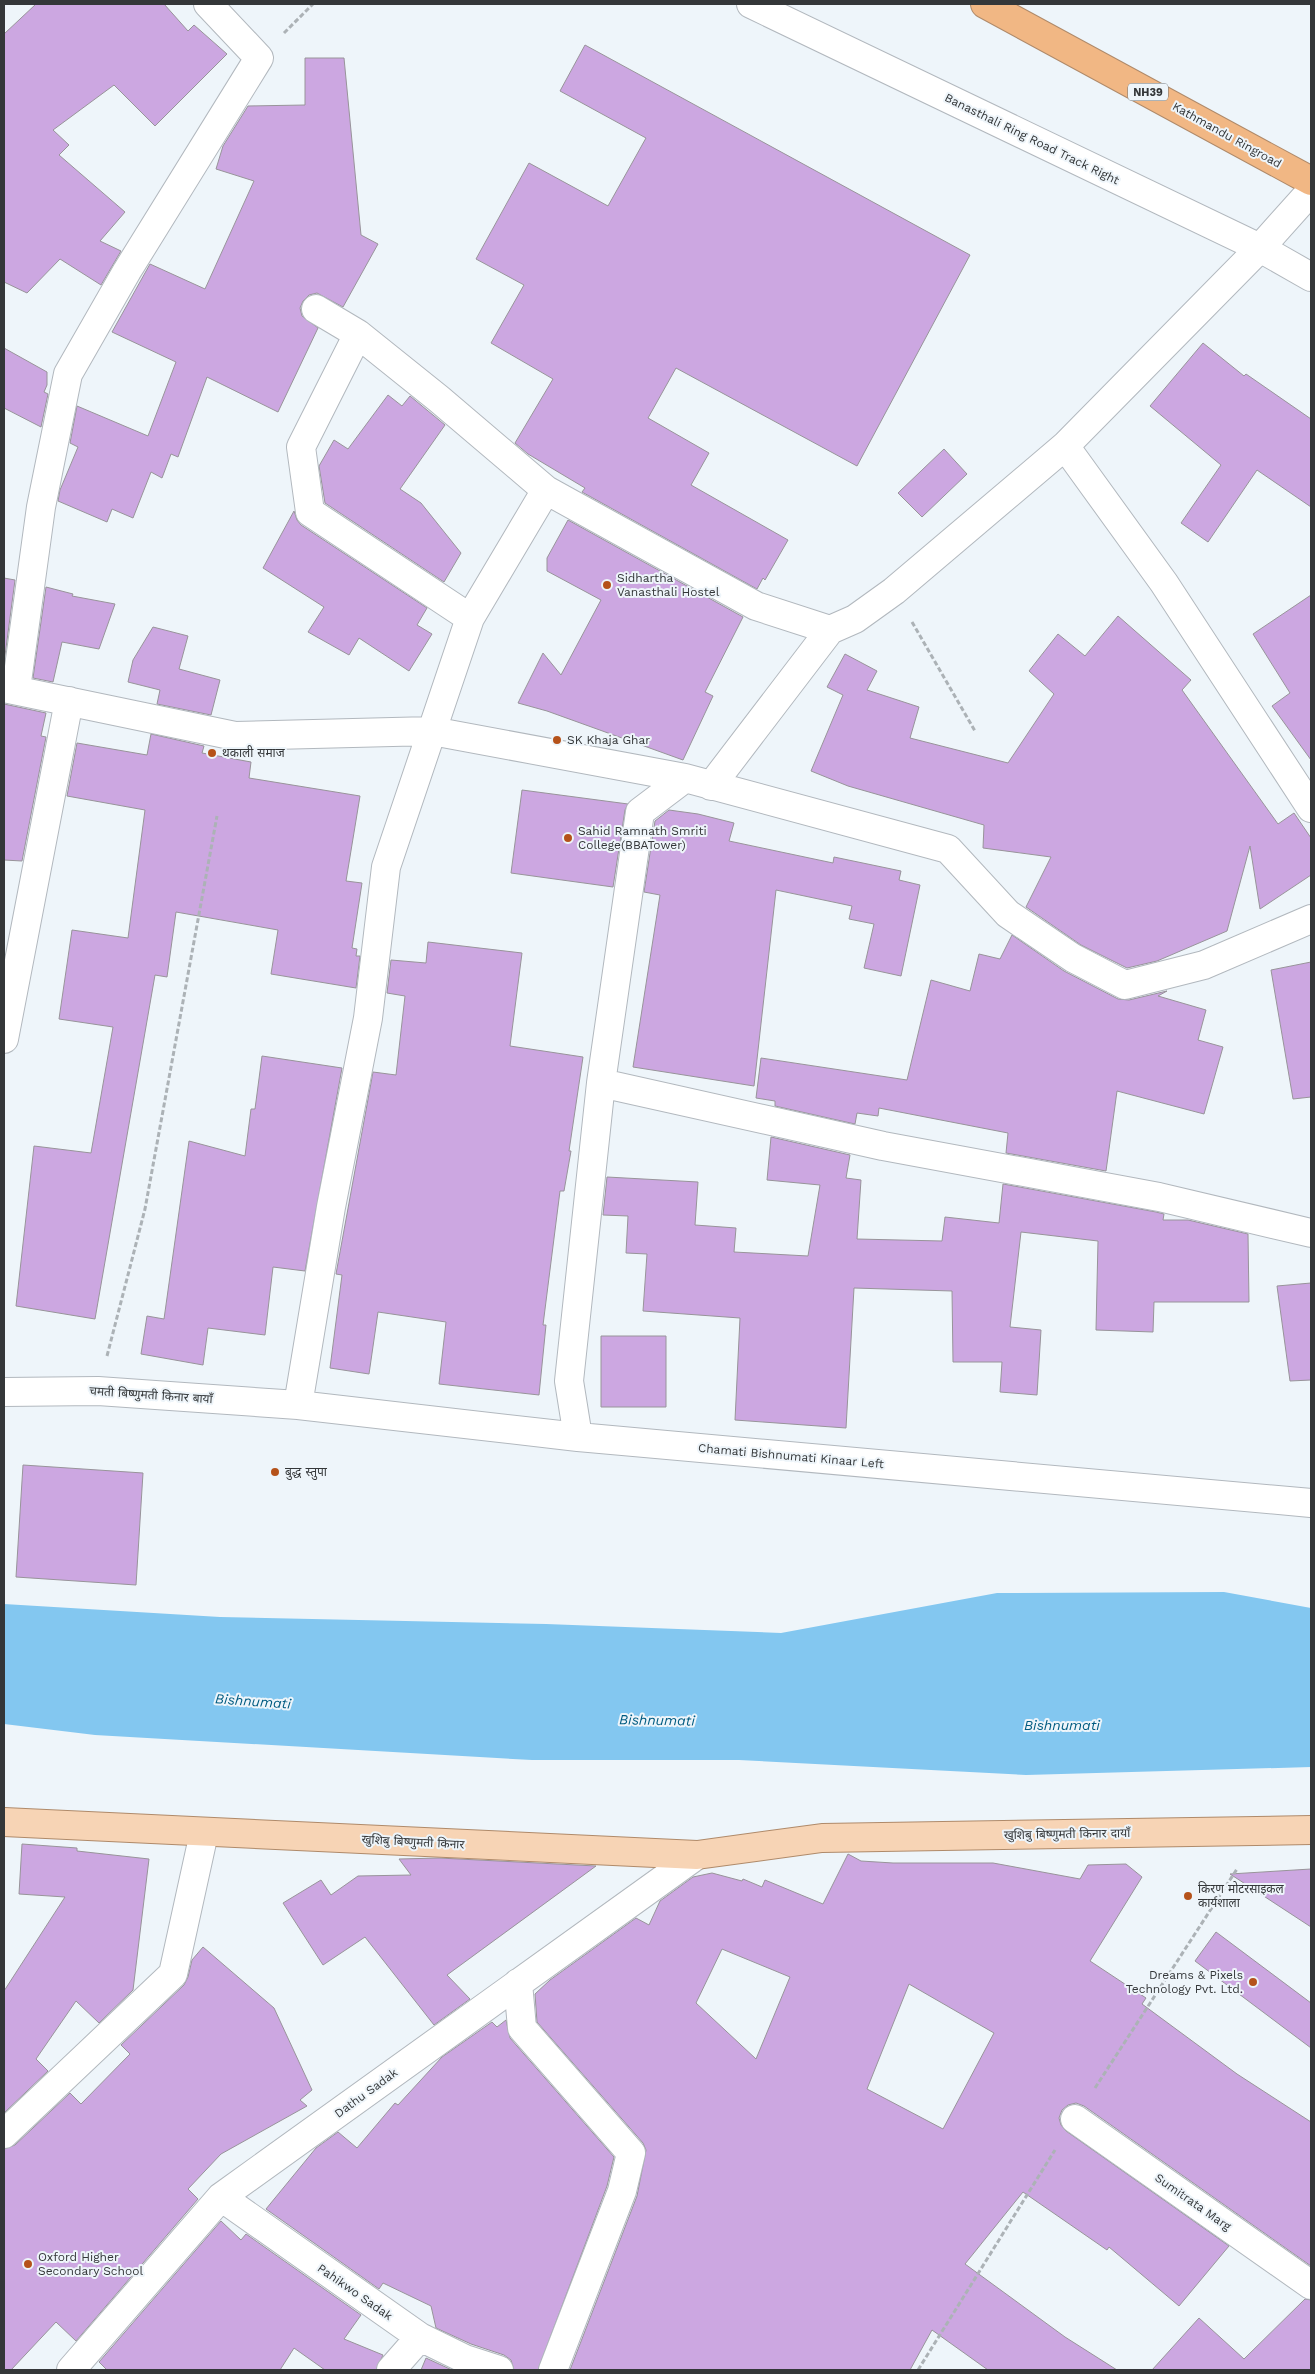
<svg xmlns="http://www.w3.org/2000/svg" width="1315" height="2374" font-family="'Work Sans','Noto Sans Devanagari',sans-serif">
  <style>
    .water { fill: #83c7f0 }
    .building { fill: #cca7e1; stroke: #98949a; fill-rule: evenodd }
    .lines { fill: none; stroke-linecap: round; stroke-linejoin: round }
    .minor-casing { stroke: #b2b8be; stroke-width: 30 }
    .major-casing { stroke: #af8a6a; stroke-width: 30 }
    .highway-casing { stroke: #af8a6a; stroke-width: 30 }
    .path { stroke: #acb2b6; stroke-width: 3; stroke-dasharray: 5 2.5; stroke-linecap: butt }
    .minor { stroke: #fff; stroke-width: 28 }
    .major { stroke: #f7d4b5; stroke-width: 28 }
    .highway { stroke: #f1b784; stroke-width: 28 }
    .poi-dot { fill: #b5521a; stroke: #eef5fa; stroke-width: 2 }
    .labels { text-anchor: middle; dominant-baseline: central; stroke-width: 4; stroke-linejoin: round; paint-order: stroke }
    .shield { fill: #eef5fa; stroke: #6c7073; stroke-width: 1 }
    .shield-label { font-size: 11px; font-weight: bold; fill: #343739 }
    .street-label { font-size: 12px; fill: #343739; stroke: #eef5fa }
    .poi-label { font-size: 12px; fill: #343739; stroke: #eef5fa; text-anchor: start }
    .water-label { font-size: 14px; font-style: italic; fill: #005b81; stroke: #eef5fa }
  </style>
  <rect width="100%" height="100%" fill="#eef5fa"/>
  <!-- water -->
  <path class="water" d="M 1224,1592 L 1311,1608 L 1311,1767 L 1026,1775 L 739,1760 L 532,1760 L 95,1735 L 4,1724 L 4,1604 L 220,1617 L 546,1624 L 781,1633 L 997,1593 Z"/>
  <!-- building -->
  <path class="building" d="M 36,4 L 164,4 L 188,31 L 194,25 L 227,54 L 155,126 L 114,85 L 53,130 L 69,145 L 59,155 L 125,212 L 100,241 L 121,251 L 101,285 L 60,259 L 27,293 L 4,282 L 4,34 Z
    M 585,45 L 970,255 L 857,466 L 676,368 L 648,418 L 709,453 L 691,485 L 788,540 L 765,580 L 763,578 L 757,589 L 582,492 L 585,488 L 528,454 L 515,443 L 553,379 L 491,343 L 524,285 L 476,259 L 529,163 L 608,206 L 646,138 L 560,91 Z
    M 305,58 L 344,58 L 361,235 L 378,244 L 343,307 L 317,293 L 309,295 L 303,301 L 300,308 L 302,316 L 318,328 L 278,412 L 207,377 L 178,457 L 171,454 L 162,478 L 151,472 L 133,518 L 112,509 L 107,522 L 58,501 L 60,490 L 78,447 L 70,443 L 77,406 L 148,436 L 176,362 L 112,332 L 150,264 L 205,289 L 254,181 L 216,169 L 223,146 L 248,106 L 305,105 Z
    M 1203,343 L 1244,376 L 1246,374 L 1311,419 L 1311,507 L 1257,470 L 1208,542 L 1181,523 L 1221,465 L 1150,406 Z
    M 4,348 L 47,372 L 47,385 L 44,392 L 48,394 L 41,427 L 4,408 Z
    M 388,395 L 402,406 L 410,396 L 445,425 L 400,489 L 421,503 L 461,553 L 444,582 L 325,503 L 319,466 L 334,440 L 348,449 Z
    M 944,449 L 967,474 L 922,517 L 898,493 Z
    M 294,511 L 297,520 L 301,525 L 427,608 L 417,625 L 432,634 L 409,671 L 359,638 L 349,655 L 308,632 L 324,607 L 263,568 Z
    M 568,520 L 743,617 L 705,692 L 713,696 L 683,760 L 547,711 L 518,703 L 543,653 L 561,675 L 601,600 L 547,571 L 547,558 Z
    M 4,578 L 15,580 L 4,663 Z
    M 46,587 L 73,594 L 72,596 L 115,604 L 99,649 L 62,642 L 53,682 L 33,678 Z
    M 1311,595 L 1311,760 L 1272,706 L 1290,693 L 1253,634 Z
    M 1118,616 L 1191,680 L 1182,690 L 1278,824 L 1294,813 L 1311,838 L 1311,875 L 1260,909 L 1250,846 L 1227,931 L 1157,961 L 1127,968 L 1081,945 L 1026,907 L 1051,857 L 983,848 L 984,825 L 848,786 L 811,771 L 843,695 L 827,687 L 845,654 L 877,671 L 867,690 L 919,707 L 910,738 L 1008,763 L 1054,694 L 1029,671 L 1058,634 L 1085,656 Z
    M 153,627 L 188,636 L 179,669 L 220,680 L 211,715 L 157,704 L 160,690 L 128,682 L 133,660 Z
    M 4,704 L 46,713 L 41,736 L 46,737 L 22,861 L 4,860 Z
    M 151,734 L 204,746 L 202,753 L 251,762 L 249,778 L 360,796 L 346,881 L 362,883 L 352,948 L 357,949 L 356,956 L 360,956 L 356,988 L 271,974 L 278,930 L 176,912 L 167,977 L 155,975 L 95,1319 L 16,1306 L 34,1146 L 91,1153 L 113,1027 L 59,1019 L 72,930 L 128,938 L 145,810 L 67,796 L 77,743 L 147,755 Z
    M 522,790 L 628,804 L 625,810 L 613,887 L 511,873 Z
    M 669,810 L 698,814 L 734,823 L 729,841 L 833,863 L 834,857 L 901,871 L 899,880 L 920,885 L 901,976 L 864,968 L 874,924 L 849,919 L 852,906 L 776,890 L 754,1086 L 633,1067 L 660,895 L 644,892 L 655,821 Z
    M 1012,935 L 1064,971 L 1118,999 L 1129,1000 L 1167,991 L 1158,996 L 1206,1010 L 1198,1040 L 1223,1047 L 1204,1114 L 1117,1091 L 1106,1171 L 1006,1153 L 1008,1133 L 879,1108 L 878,1116 L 857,1113 L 855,1124 L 775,1106 L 775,1101 L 756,1098 L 761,1058 L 907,1080 L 931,980 L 970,991 L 979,954 L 1000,959 Z
    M 428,942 L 522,953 L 510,1046 L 583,1057 L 569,1151 L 571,1151 L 564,1191 L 560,1191 L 543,1325 L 546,1325 L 539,1395 L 439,1384 L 446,1322 L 378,1312 L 369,1374 L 330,1368 L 342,1275 L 336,1274 L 373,1072 L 396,1075 L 405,996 L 387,993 L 391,960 L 426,963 Z
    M 1311,962 L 1311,1097 L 1293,1099 L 1271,970 Z
    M 262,1056 L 342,1068 L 305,1271 L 273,1267 L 265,1335 L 208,1328 L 203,1365 L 141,1354 L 147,1316 L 164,1319 L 189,1141 L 245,1156 L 251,1109 L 255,1109 Z
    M 771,1137 L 850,1155 L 846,1178 L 861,1180 L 857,1239 L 942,1241 L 945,1217 L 999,1223 L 1003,1184 L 1156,1212 L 1164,1214 L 1163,1220 L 1188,1220 L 1248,1234 L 1249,1302 L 1154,1302 L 1153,1332 L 1096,1330 L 1098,1241 L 1021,1232 L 1010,1327 L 1041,1330 L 1037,1395 L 1000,1392 L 1002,1362 L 953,1362 L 952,1291 L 854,1288 L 846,1428 L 735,1420 L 740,1318 L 643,1311 L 647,1254 L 626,1253 L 628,1216 L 603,1215 L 607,1177 L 698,1182 L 695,1225 L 736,1228 L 734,1252 L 808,1256 L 820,1185 L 767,1180 Z
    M 1311,1283 L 1311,1380 L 1290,1381 L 1277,1286 Z
    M 601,1336 L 666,1336 L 666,1407 L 601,1407 Z
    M 23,1465 L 143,1473 L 136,1585 L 16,1577 Z
    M 22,1844 L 77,1848 L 77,1851 L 149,1859 L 133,1990 L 99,2023 L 76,2001 L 36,2059 L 48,2071 L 4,2113 L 4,1991 L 65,1897 L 19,1894 Z
    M 848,1854 L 861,1861 L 893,1863 L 993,1863 L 1080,1879 L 1088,1865 L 1126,1864 L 1142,1877 L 1090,1961 L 1146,1998 L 1142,2004 L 1237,2074 L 1311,2122 L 1311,2266 L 1084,2106 L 1076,2103 L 1068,2105 L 1062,2110 L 1059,2118 L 1061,2125 L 1066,2131 L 1229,2246 L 1179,2306 L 1109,2247 L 1107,2250 L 1023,2192 L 965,2264 L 1065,2337 L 1117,2370 L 988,2370 L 932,2330 L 910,2370 L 570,2370 L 637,2196 L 646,2150 L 643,2143 L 537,2022 L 535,1994 L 550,1980 L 636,1918 L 649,1925 L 660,1901 L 693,1877 L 712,1873 L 742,1881 L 743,1879 L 762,1887 L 765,1880 L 823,1904 ZM 722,1949 L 790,1977 L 756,2059 L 696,2003 ZM 909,1984 L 994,2033 L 943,2129 L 867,2089 Z
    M 439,1858 L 596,1866 L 447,1975 L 470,1999 L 434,2025 L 365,1937 L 323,1965 L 283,1903 L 321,1880 L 331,1895 L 358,1876 L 411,1875 L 399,1859 Z
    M 1311,1869 L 1311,1927 L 1230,1874 Z
    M 1216,1932 L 1311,2003 L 1311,2048 L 1195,1961 Z
    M 203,1947 L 274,2008 L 312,2090 L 300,2100 L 307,2106 L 221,2154 L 188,2189 L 198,2199 L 76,2341 L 56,2322 L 11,2370 L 4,2370 L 4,2149 L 15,2145 L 70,2093 L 81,2104 L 130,2054 L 121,2045 L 184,1985 L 188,1977 L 192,1960 Z
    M 506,2020 L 510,2038 L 614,2157 L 607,2186 L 538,2370 L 514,2370 L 511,2360 L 504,2355 L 471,2344 L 436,2328 L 431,2306 L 383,2283 L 379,2289 L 266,2209 L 316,2148 L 338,2132 L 357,2148 L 395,2103 L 398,2105 L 442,2057 L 492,2022 L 497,2027 Z
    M 221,2221 L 241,2240 L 246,2234 L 361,2315 L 344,2339 L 383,2355 L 376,2370 L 325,2370 L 294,2348 L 280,2370 L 107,2370 L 99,2362 Z
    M 1305,2299 L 1311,2300 L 1311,2370 L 1152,2370 L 1199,2318 L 1244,2359 Z
    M 426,2358 L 452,2370 L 421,2370 Z"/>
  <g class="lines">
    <!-- minor casing -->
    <g class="minor-casing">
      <path id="minor" d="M 751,4 L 1260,248 L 1311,277
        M 316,309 L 358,334 L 301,447 L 310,512 L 470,618
        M 358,334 L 439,399 L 546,490 L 756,606 L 830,630
        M 1065,446 L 1164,583 L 1311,808
        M 4,688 L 235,736 L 432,731 L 685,778 L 948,849 L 1008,914 L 1073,958 L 1125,985 L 1204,965 L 1311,919
        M 16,689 L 41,507 L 68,374 L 127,271 L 259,58 L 208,4
        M 711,786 L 830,630 L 855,619 L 894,591 L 1065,446 L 1260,248 L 1311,191
        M 4,1039 L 69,701
        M 601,1083 L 883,1146 L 1159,1197 L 1311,1233
        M 4,1392 L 98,1391 L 298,1405 L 578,1437 L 1311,1503
        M 298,1405 L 331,1207 L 368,1018 L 386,867 L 470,618 L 546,490
        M 578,1437 L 569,1381 L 601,1083 L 640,812 L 685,778
        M 518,1983 L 522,2028 L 631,2153 L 622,2191 L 553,2370
        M 1075,2119 L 1311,2285
        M 4,2134 L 173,1974 L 204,1833
        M 221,2197 L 420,2337 L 465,2359 L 499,2370
        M 71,2370 L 221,2197 L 697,1855
        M 391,2370 L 420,2337"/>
    </g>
    <!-- major casing -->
    <g class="major-casing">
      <path id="major" d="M 4,1822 L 697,1855 L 822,1838 L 1311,1830"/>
    </g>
    <!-- highway casing -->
    <g class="highway-casing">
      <path id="highway" d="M 985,4 L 1311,181"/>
    </g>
    <!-- path -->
    <path class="path" d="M 284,33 L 313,4
      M 912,622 L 975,731
      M 107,1356 L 145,1209 L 217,816
      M 1095,2088 L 1237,1869
      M 918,2370 L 1055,2150"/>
    <!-- minor -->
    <use href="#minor" class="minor"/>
    <!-- major -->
    <use href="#major" class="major"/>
    <!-- highway -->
    <use href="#highway" class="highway"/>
  </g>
  <!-- markers -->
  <g class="poi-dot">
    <circle cx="607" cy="585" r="5"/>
    <circle cx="557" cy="740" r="5"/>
    <circle cx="212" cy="753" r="5"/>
    <circle cx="568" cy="838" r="5"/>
    <circle cx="275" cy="1472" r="5"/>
    <circle cx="1188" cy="1896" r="5"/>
    <circle cx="1253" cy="1982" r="5"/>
    <circle cx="28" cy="2264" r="5"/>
  </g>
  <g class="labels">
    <!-- shield labels -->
    <rect class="shield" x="1128" y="83.5" width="40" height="17" rx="4"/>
    <g class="shield-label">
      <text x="1148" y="92">NH39</text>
    </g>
    <!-- street labels -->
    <g class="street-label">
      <text transform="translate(1227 135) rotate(29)">Kathmandu Ringroad</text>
      <text transform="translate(1032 139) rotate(26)">Banasthali Ring Road Track Right</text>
      <text transform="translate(151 1395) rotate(4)">चमती बिष्णुमती किनार बायाँ</text>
      <text transform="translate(791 1456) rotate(5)">Chamati Bishnumati Kinaar Left</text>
      <text transform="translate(1067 1834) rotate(-1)">खुशिबु बिष्णुमती किनार दायाँ</text>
      <text transform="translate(413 1842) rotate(3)">खुशिबु बिष्णुमती किनार</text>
      <text transform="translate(366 2093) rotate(-36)">Dathu Sadak</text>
      <text transform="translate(1193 2202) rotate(35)">Sumitrata Marg</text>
      <text transform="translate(355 2292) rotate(35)">Pahikwo Sadak</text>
    </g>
    <!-- poi labels -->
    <g class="poi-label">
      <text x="617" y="578">Sidhartha<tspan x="617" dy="14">Vanasthali Hostel</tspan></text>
      <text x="567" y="740">SK Khaja Ghar</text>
      <text x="222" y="753">थकाली समाज</text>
      <text x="578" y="831">Sahid Ramnath Smriti<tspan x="578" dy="14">College(BBATower)</tspan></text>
      <text x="285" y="1472">बुद्ध स्तुपा</text>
      <text x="1198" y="1889">किरण मोटरसाइकल<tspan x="1198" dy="14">कार्यशाला</tspan></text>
      <text x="1243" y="1975" text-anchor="end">Dreams &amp; Pixels<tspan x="1243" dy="14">Technology Pvt. Ltd.</tspan></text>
      <text x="38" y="2257">Oxford Higher<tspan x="38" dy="14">Secondary School</tspan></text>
    </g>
    <!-- water labels -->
    <g class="water-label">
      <text transform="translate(253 1701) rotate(4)">Bishnumati</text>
      <text transform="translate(657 1720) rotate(1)">Bishnumati</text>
      <text x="1062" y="1725">Bishnumati</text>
    </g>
  </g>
  <!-- border -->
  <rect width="1315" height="2374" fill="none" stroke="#343739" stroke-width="10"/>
</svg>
